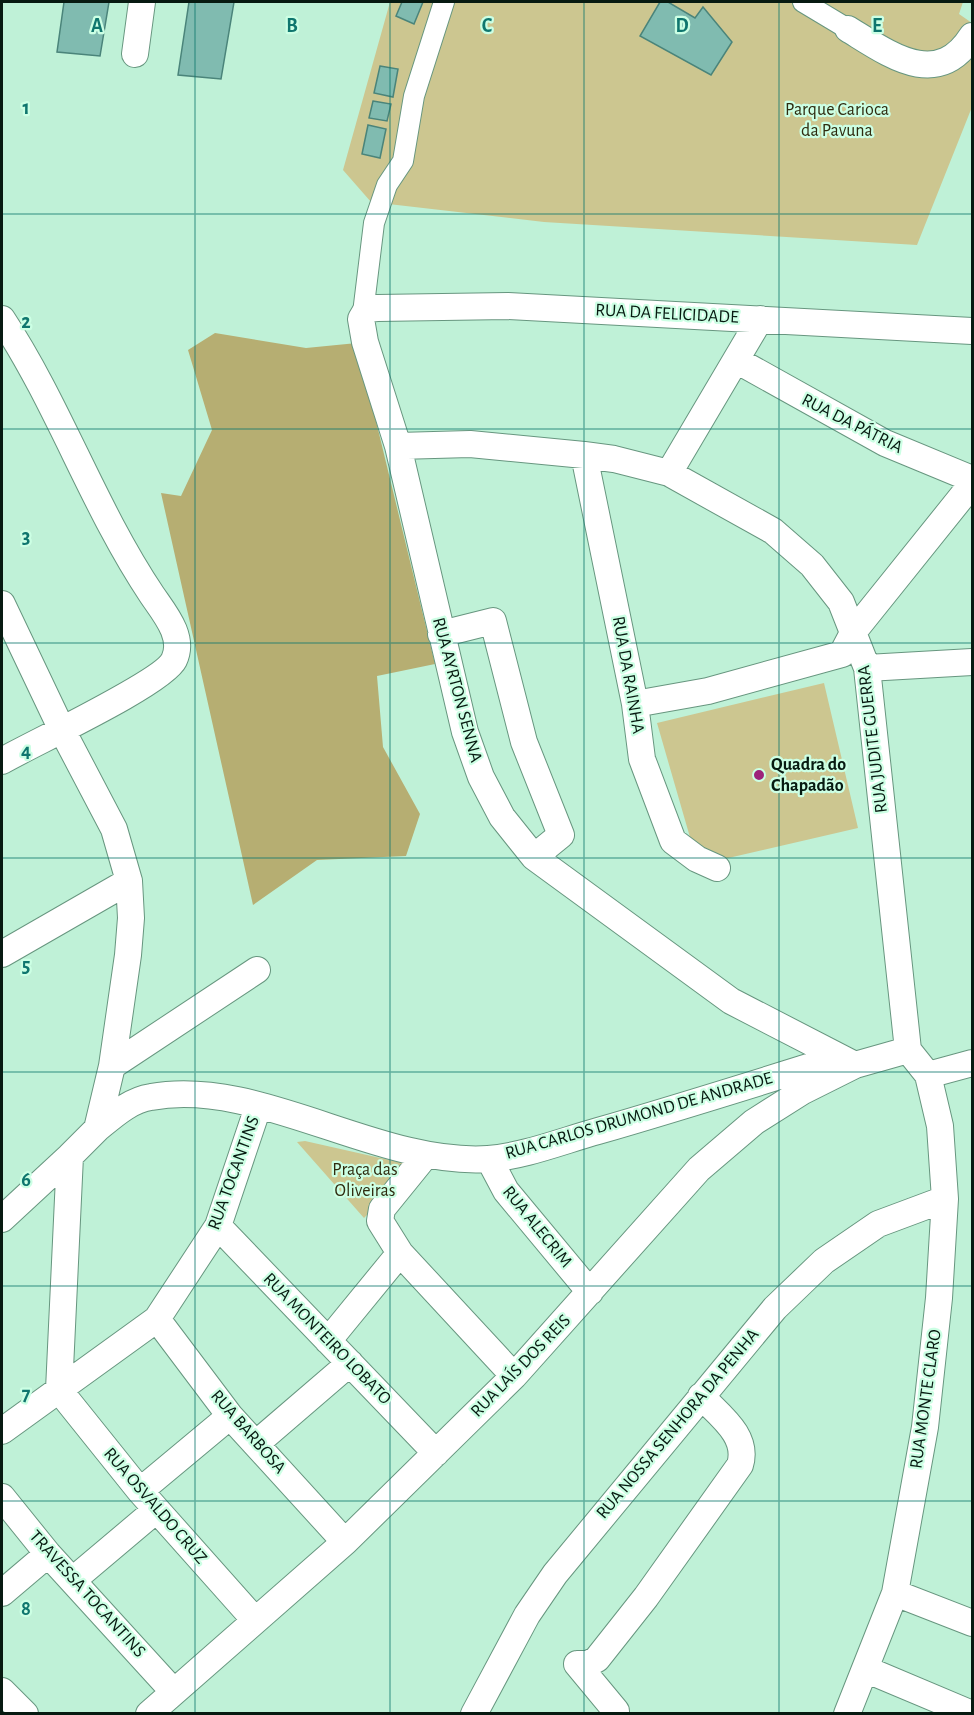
<svg xmlns="http://www.w3.org/2000/svg" width="974" height="1715" font-family="'Alegreya Sans',sans-serif">
  <style>
    .green { fill: #ccc690 }
    .forest { fill: #b6ae72 }
    .building { fill: #80bbb0; stroke: #4a847a; stroke-width: 1.5 }
    .lines { fill: none; stroke-linecap: round; stroke-linejoin: round }
    .pedestrian-casing { stroke: #67967f; stroke-width: 22 }
    .minor-casing { stroke: #67967f; stroke-width: 28 }
    .pedestrian { stroke: #fff; stroke-width: 20 }
    .minor { stroke: #fff; stroke-width: 26 }
    .grid { fill: none; stroke: #0f766e; stroke-width: 1.5; stroke-opacity: 0.55 }
    .poi-dot { fill: #9d237a; stroke: #ccffe4; stroke-width: 2 }
    .labels { text-anchor: middle; dominant-baseline: central; stroke-width: 4.5; stroke-linejoin: round; paint-order: stroke }
    .park-label { font-size: 18px; fill: #2f2b0f; stroke: #ccffe4 }
    .street-label { font-size: 18px; fill: #071a11; stroke: #ccffe4 }
    .poi-label { font-size: 18px; font-weight: bold; fill: #071a11; stroke: #ccffe4; text-anchor: start }
    .grid-label { font-size: 20px; text-anchor: middle; font-weight: bold; fill: #0f766e; stroke: #ccffe4; stroke-width: 4.5; stroke-linejoin: round; paint-order: stroke }
  </style>
  <rect width="100%" height="100%" fill="#bff1d7"/>
  <!-- green -->
  <path class="green" d="M 390,2 L 963,2 L 959,14 L 972,23 L 972,107 L 917,245 L 544,222 L 371,202 L 343,170 Z
    M 824,683 L 858,828 L 698,865 L 657,723 Z
    M 305,1141 L 407,1164 L 414,1167 L 364,1218 L 297,1142 Z"/>
  <!-- forest -->
  <path class="forest" d="M 215,333 L 306,348 L 357,343 L 435,664 L 377,676 L 383,747 L 420,814 L 406,856 L 317,860 L 253,905 L 161,493 L 181,496 L 212,430 L 188,350 Z"/>
  <!-- building -->
  <path class="building" d="M 64,2 L 109,2 L 100,56 L 57,52 Z
    M 189,2 L 234,2 L 221,79 L 178,75 Z
    M 402,2 L 423,2 L 414,24 L 396,16 Z
    M 660,2 L 668,2 L 695,18 L 703,7 L 732,42 L 711,75 L 640,36 Z
    M 380,66 L 398,69 L 393,97 L 374,93 Z
    M 373,101 L 391,104 L 387,121 L 369,118 Z
    M 368,125 L 386,129 L 380,158 L 362,154 Z"/>
  <g class="lines">
    <!-- pedestrian casing -->
    <g class="pedestrian-casing">
      <path id="pedestrian" d="M 803,2 L 848,29
        M 363,313 L 374,223 L 387,185 L 403,161 L 414,96 L 444,2"/>
    </g>
    <!-- minor casing -->
    <g class="minor-casing">
      <path id="minor" d="M 848,29 C 889,54 937,91 972,36
        M 135,54 L 142,2
        M 2,319 C 60,407 93,507 152,595 C 165,614 185,637 174,660 C 163,683 31,744 2,761
        M 736,360 L 885,443 L 972,479
        M 398,446 L 470,444 L 584,455 L 614,459 L 669,473 L 773,531 L 812,565 L 841,602 L 867,668 L 908,1050 L 928,1075 L 940,1126 L 945,1199 L 939,1298 L 925,1427 L 895,1593 L 847,1714
        M 584,455 L 635,704 L 642,759 L 673,841 L 697,859 L 717,868
        M 669,473 L 760,319
        M 2,604 L 61,728 L 114,829 L 129,881 L 131,918 L 128,955 L 112,1066 L 97,1129 L 70,1156 L 59,1390
        M 441,634 L 493,621 L 524,742 L 561,835 L 534,857
        M 867,668 L 972,662
        M 635,704 L 708,691 L 842,654 L 854,631 L 972,484
        M 2,954 L 129,881
        M 855,1065 L 731,1001 L 534,857 L 502,817 L 481,777 L 465,732 L 398,446 L 365,342 L 361,319 L 367,309 L 377,308 L 508,306 L 972,331
        M 112,1066 L 257,970
        M 928,1075 L 972,1063
        M 97,1129 C 113,1116 130,1100 151,1097 C 258,1077 377,1166 488,1159 C 525,1156 562,1141 598,1131 C 678,1108 757,1083 837,1058
        M 425,1156 L 382,1209 L 380,1221 L 400,1253 L 514,1376
        M 489,1159 L 506,1191 L 590,1292
        M 2,1219 L 70,1156
        M 218,1226 L 436,1453
        M 157,1319 L 230,1416 L 345,1542
        M 328,1341 L 400,1253
        M 59,1390 L 140,1491 L 254,1619
        M 2,1431 L 157,1319 L 218,1226 L 258,1107
        M 257,1443 L 350,1363
        M 140,1491 L 230,1416
        M 2,1497 L 48,1554 L 173,1691
        M 73,1580 L 156,1510
        M 2,1593 L 48,1554
        M 895,1593 L 972,1623
        M 577,1664 L 588,1664 L 597,1659 L 646,1597 L 740,1465 C 749,1436 720,1416 701,1396
        M 577,1664 L 616,1711 L 613,1714
        M 865,1669 L 972,1714
        M 2,1691 L 25,1714
        M 149,1714 L 345,1542 L 514,1376 L 699,1169 L 754,1122 L 803,1091 L 855,1065 L 908,1050
        M 474,1714 L 527,1615 L 555,1574 L 775,1308 L 824,1261 L 878,1224 L 945,1199"/>
    </g>
    <!-- pedestrian -->
    <use href="#pedestrian" class="pedestrian"/>
    <!-- minor -->
    <use href="#minor" class="minor"/>
  </g>
  <!-- grid -->
  <path class="grid" d="M 195,2 L 195,1714M 390,2 L 390,1714M 584,2 L 584,1714M 779,2 L 779,1714M 2,214 L 972,214M 2,429 L 972,429M 2,643 L 972,643M 2,858 L 972,858M 2,1072 L 972,1072M 2,1286 L 972,1286M 2,1501 L 972,1501"/>
  <!-- markers -->
  <circle class="poi-dot" cx="759" cy="775" r="6"/>
  <g class="labels">
    <!-- park labels -->
    <g class="park-label">
      <text x="837" y="110">Parque Carioca<tspan x="837" dy="21">da Pavuna</tspan></text>
      <text x="365" y="1170">Praça das<tspan x="365" dy="21">Oliveiras</tspan></text>
    </g>
    <!-- street labels -->
    <g class="street-label">
      <text transform="translate(667 314) rotate(3)">RUA DA FELICIDADE</text>
      <text transform="translate(852 424) rotate(27)">RUA DA PÁTRIA</text>
      <text transform="translate(628 675) rotate(80)">RUA DA RAINHA</text>
      <text transform="translate(457 690) rotate(75)">RUA AYRTON SENNA</text>
      <text transform="translate(873 739) rotate(-97)">RUA JUDITE GUERRA</text>
      <text transform="translate(639 1116) rotate(-16)">RUA CARLOS DRUMOND DE ANDRADE</text>
      <text transform="translate(234 1173) rotate(-70)">RUA TOCANTINS</text>
      <text transform="translate(537 1227) rotate(51)">RUA ALECRIM</text>
      <text transform="translate(327 1339) rotate(46)">RUA MONTEIRO LOBATO</text>
      <text transform="translate(521 1366) rotate(-46)">RUA LAÍS DOS REIS</text>
      <text transform="translate(926 1399) rotate(-82)">RUA MONTE CLARO</text>
      <text transform="translate(678 1424) rotate(-50)">RUA NOSSA SENHORA DA PENHA</text>
      <text transform="translate(248 1432) rotate(49)">RUA BARBOSA</text>
      <text transform="translate(155 1506) rotate(49)">RUA OSVALDO CRUZ</text>
      <text transform="translate(87 1594) rotate(48)">TRAVESSA TOCANTINS</text>
    </g>
    <!-- poi labels -->
    <g class="poi-label">
      <text x="771" y="765">Quadra do<tspan x="771" dy="21">Chapadão</tspan></text>
    </g>
  </g>
  <g class="grid-label">
    <text x="97" y="32">A</text>
    <text x="292" y="32">B</text>
    <text x="487" y="32">C</text>
    <text x="682" y="32">D</text>
    <text x="877" y="32">E</text>
    <text x="26" y="114">1</text>
    <text x="26" y="328">2</text>
    <text x="26" y="543">3</text>
    <text x="26" y="757">4</text>
    <text x="26" y="972">5</text>
    <text x="26" y="1186">6</text>
    <text x="26" y="1400">7</text>
    <text x="26" y="1615">8</text>
  </g>
  <!-- border -->
  <rect width="974" height="1715" fill="none" stroke="#071a11" stroke-width="6"/>
</svg>
